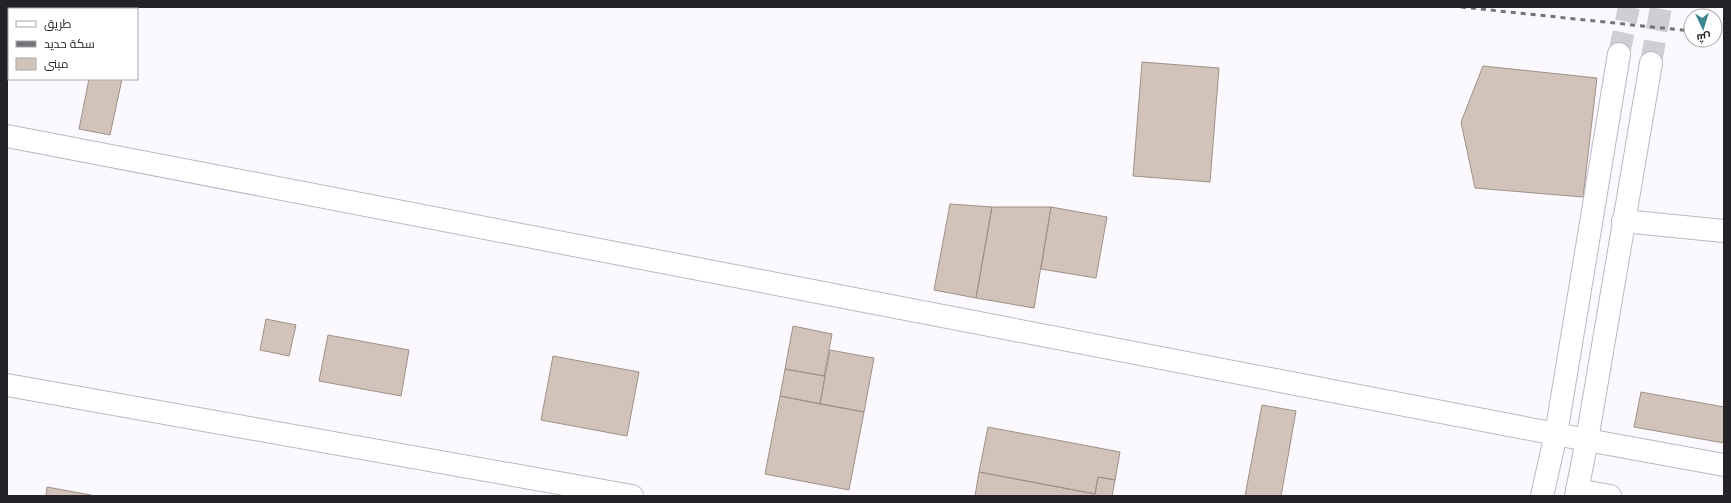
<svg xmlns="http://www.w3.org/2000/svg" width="1731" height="503" font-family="Montserrat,Cairo,sans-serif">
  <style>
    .building { fill: #d1c3b9; stroke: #9e9187 }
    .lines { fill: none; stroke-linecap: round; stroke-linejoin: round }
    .major-tunnel { stroke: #d0cdd3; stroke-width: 22; stroke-dasharray: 22 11; stroke-linecap: butt }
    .minor-casing { stroke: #beb7c5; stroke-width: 24 }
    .major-casing { stroke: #beb7c5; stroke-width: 24 }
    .minor { stroke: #fff; stroke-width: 22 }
    .major { stroke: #fff; stroke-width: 22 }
    .rail { stroke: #757378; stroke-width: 3; stroke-dasharray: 5 5; stroke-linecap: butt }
  </style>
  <rect width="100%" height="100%" fill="#fbf8fe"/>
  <!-- building -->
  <path class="building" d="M 103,7 L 136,7 L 136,9 L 103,9 Z
    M 1142,62 L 1219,68 L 1210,182 L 1133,176 Z
    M 1483,66 L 1597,78 L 1583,197 L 1475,188 L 1461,122 Z
    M 89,79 L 122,79 L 110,135 L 79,129 Z
    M 950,204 L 992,207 L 976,298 L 934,290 Z
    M 992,207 L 1051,207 L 1034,308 L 976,298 Z
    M 1051,207 L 1107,217 L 1096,278 L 1041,269 Z
    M 266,319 L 296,325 L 289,356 L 260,350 Z
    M 793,326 L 832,334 L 824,376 L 785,369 Z
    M 328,335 L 409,350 L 401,396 L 319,381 Z
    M 830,350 L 874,358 L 864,412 L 820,404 Z
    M 553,356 L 639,372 L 627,436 L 541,420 Z
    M 785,369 L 825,376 L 820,404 L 780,396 Z
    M 1641,392 L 1724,407 L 1724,443 L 1634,427 Z
    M 780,396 L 864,412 L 849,490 L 765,474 Z
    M 1262,405 L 1296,411 L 1281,496 L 1245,496 Z
    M 988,427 L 1120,452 L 1115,480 L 1098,477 L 1095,494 L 979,472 Z
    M 979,472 L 1095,494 L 1098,477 L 1115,480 L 1112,496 L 975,496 Z
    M 47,487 L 91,495 L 91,496 L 46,496 Z"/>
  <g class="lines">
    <!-- major-tunnel -->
    <path class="major-tunnel" d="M 1619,54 L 1629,7
      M 1651,63 L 1661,7"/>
    <!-- minor casing -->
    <g class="minor-casing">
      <path id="minor" d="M 7,136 L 1587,440 L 1724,465
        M 1623,221 L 1724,231
        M 7,385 L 632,496
        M 1577,490 L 1610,496"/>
    </g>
    <!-- major casing -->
    <g class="major-casing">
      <path id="major" d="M 1542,496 L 1556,434 L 1619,54
        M 1576,496 L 1587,440 L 1651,63"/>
    </g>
    <!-- minor -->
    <use href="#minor" class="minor"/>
    <!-- major -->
    <use href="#major" class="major"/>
    <!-- rail -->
    <path class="rail" d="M 1461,7 L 1691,31
      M 1715,34 L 1724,35"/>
  </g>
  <!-- border -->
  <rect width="1731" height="503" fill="none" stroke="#242227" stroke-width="16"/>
  <!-- legend -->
  <rect x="8" y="8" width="130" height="72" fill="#ffffff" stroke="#a7a7a9"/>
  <rect x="16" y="21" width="20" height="6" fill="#ffffff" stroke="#a7a7a9"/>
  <text x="44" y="28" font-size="12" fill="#242227">طريق</text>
  <rect x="16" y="41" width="20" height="6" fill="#757378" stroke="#a7a7a9"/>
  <text x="44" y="48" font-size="12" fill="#242227">سكة حديد</text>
  <rect x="16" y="58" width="20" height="12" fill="#d1c3b9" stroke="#a7a7a9"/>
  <text x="44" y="68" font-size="12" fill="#242227">مبنى</text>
  <!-- north arrow -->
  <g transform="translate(1703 28) rotate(176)"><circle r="19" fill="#ffffff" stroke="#a7a7a9"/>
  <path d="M0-3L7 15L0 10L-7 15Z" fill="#408592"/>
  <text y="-6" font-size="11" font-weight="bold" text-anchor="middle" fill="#242227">ش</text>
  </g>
</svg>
